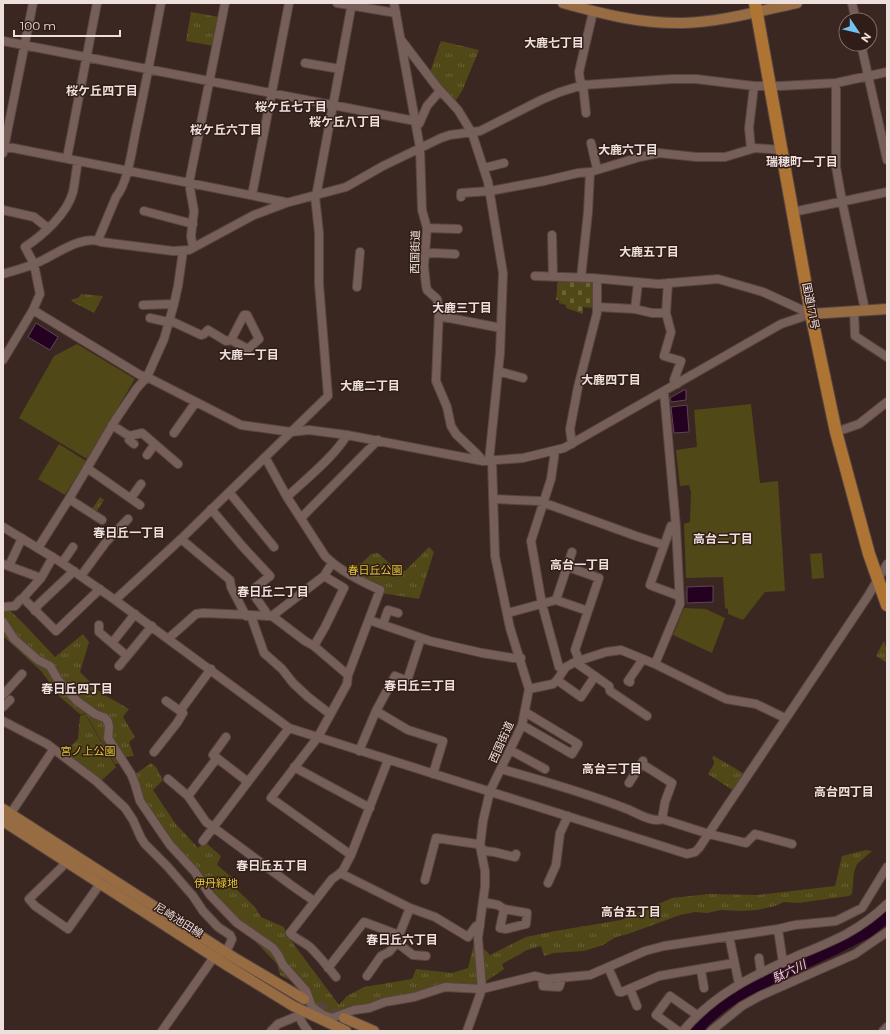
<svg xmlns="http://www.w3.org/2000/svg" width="890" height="1034" font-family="Montserrat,'Noto Sans JP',sans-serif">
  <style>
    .green { fill: #514817 }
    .cemetery { fill: url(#cemetery-stones) }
    .park { fill: url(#park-tufts) }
    .water { fill: #240120; stroke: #604458 }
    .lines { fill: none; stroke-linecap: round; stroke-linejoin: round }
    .river { stroke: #240120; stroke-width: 13 }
    .major-tunnel { stroke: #56433e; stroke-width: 10; stroke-dasharray: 10 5; stroke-linecap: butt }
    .minor-casing { stroke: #564541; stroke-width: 10 }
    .major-casing { stroke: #564541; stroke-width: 12 }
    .highway-casing { stroke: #564541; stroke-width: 14 }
    .minor { stroke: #765f59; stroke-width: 8 }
    .major { stroke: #976c42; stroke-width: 10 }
    .highway { stroke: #ad7433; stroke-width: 12 }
    .labels { text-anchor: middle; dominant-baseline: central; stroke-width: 3; stroke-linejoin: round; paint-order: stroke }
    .street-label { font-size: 11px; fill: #eddfdc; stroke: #301d18 }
    .park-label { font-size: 11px; fill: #e1c734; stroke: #301d18 }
    .neighbourhood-label { font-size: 12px; font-weight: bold; fill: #eddfdc; stroke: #301d18 }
    .water-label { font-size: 12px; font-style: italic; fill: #fcbff2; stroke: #301d18 }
  </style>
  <defs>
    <pattern id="cemetery-stones" width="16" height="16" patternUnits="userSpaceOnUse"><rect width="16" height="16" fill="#514817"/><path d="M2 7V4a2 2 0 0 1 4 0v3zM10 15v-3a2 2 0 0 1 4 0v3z" fill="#6a6238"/></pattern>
    <pattern id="park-tufts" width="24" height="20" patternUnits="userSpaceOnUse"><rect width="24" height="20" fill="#514817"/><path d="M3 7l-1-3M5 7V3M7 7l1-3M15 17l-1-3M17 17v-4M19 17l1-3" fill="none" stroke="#6a6238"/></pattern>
  </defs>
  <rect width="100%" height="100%" fill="#3b2722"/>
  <!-- green -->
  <path class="green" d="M 77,344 L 135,379 L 87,459 L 19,418 L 54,356 Z
    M 751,404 L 760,483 L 778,481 L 785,591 L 765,592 L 743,620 L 728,614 L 728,609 L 725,608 L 723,577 L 686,578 L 684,524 L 690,522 L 691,492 L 689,485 L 680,486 L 676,450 L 697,447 L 694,410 Z
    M 59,444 L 86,461 L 65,495 L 38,479 Z
    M 822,553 L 824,578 L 812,579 L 810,554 Z
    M 684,608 L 706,609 L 725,618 L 712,653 L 673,635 Z
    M 233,961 L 300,1002 L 299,1004 L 232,964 Z"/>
  <!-- cemetery -->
  <path class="cemetery" d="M 558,280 L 592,281 L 594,308 L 583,307 L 583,314 L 566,308 L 566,305 L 559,303 L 559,300 L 556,300 Z"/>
  <!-- park -->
  <path class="park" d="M 191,12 L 219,17 L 214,46 L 186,41 Z
    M 441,41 L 479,50 L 462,91 L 454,103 L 430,72 Z
    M 81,294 L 103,296 L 94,313 L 71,301 L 73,299 L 78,298 Z
    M 100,497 L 104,500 L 95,514 L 92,509 Z
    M 429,547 L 434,552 L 419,599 L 381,593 L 351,573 L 357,564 L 362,563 L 371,554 L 378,553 L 396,569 L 405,571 Z
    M 3,604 L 23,623 L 55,657 L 83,634 L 89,642 L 80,672 L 101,693 L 129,709 L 123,717 L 135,737 L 129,742 L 134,756 L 126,757 L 118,764 L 115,764 L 85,713 L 81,715 L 59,696 L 42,672 L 3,636 Z
    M 884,641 L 887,651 L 887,663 L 876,656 Z
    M 85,714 L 116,767 L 99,783 L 62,754 L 78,739 L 80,716 Z
    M 714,756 L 743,773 L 744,777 L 734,791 L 708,774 L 714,764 L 714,761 L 712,758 Z
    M 151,763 L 156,767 L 163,780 L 153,790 L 175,823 L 198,848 L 205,842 L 221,856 L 217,865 L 234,879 L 231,884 L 255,907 L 261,917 L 284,927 L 286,934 L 339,1005 L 347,996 L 364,987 L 412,979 L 416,969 L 452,973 L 468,968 L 474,944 L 484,949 L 490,955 L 526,937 L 555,931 L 621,920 L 672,898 L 709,894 L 757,895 L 835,886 L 842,856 L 866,850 L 872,851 L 857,864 L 854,872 L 852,894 L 849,896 L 798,903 L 784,902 L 775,906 L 757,910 L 742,911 L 721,910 L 707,913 L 695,912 L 680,915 L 628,934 L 616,937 L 603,945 L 584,951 L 554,953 L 544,956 L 541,946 L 527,950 L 502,964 L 504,969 L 488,980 L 475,986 L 431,990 L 346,1013 L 341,1024 L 301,1005 L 308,990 L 280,975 L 277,964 L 257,943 L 216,907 L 201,889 L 191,863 L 171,840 L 158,819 L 147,807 L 134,775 Z"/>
  <!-- water -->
  <path class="water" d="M 36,323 L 58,337 L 50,350 L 28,337 Z
    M 684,390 L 686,390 L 686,400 L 671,402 L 670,398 Z
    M 687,405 L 689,432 L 674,433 L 671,407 Z
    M 713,586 L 713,602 L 687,603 L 687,587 Z"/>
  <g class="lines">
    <!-- river -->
    <path class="river" d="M 695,1031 C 709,1014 726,1001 746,990 L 839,946 L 868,931 L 887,916"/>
    <!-- major-tunnel -->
    <path class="major-tunnel" d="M 304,999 L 344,1018"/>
    <!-- minor casing -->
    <g class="minor-casing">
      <path id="minor" d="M 337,3 L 396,13
        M 394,3 L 420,148 L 422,210 L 427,228 L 424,266 L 426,285 L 427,290 L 437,299 L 439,310 L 436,381 L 447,407 L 451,426 L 456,434 L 476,453 L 483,461
        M 852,3 L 856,20
        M 3,41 L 415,121
        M 402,41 L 437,87 L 458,110 L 472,133 L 488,182 L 503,273 L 500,353 L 489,461
        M 861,44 L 887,160
        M 305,63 L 340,69
        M 836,83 L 836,167 L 842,201 L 865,310
        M 586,113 L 583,85 L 580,80 L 579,72 L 593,12
        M 416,125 L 419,124 L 427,106 L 440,91
        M 591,143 L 597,169
        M 3,146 L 285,202
        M 751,149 L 749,128 L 754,86
        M 3,153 L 33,3
        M 67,158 L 97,3
        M 484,168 L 504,163
        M 252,195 L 289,3
        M 461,197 L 461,193 L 490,191 L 544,181 L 578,173 L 590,172 L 640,157 L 659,153 L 696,157 L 725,157 L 755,148 L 782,150
        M 3,210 L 34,217 L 48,228
        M 144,211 L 193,224
        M 793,212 L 887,192
        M 427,228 L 458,229
        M 552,235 L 553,277
        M 98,240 L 116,197 C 128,183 132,149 136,130 C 145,88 153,45 161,3
        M 193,247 L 191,236 L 194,211 L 189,183 L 225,3
        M 425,254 L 433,253 L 455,254
        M 3,274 C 16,270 29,267 41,261 C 56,254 84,234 101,242 L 173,251 L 189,250 L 254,215 L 286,203 L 346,187 L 383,166 L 441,138 L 450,135 L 480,131 L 541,100 L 560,92 L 583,85 L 672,79 L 696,79 L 754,86 L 780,86 L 836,83 L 887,72
        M 535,276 L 592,278 L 658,284 L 718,279 L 763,292 L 811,314
        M 581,278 L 588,212 L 590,172
        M 668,283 L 666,313 L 671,332 L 664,356 L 681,361 L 674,380 L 677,384
        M 357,287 L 360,252
        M 143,305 L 174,304
        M 598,307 L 635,309 L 652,313 L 666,313
        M 635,309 L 638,283
        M 33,310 L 140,375 L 147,377 L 241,425 L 291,432 L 309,430 L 347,435 L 483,461 L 523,458 L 564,448 L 781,324 L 811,314
        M 854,311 L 855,336 L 887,357
        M 439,316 L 501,328
        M 150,318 L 168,322
        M 169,320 L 201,335 L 204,334 L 208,330 L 226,341 L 231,340 L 244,315 L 247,315 L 259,339 L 248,349 L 231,340
        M 3,360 L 33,310 L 40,294 L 34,264 L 25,247 C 43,235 67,214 73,192 C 75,182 76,171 78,161
        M 498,371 L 523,378
        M 112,425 L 129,436 L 142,433 L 178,464
        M 836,432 L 859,424 L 887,402
        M 174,433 L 196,402
        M 129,436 L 129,440 L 134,444
        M 572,444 L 570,429 L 578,387 L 597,313 L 597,279
        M 555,451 L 551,479 L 531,541 L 542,604 L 559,667 L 563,670
        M 147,455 L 155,444
        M 265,457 L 287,497 L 325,556 C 340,571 360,581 380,590 L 348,675 L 347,684 L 318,737 L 271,798 L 351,855
        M 87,468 L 140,505
        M 229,492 L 274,547
        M 287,497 C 306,479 334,457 347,435
        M 131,498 L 141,484
        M 69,499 L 102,520
        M 493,499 L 539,501 L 636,536 L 664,545
        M 211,509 L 243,547 L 270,576 L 251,591 L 266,612 L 266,616
        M 301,518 L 378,440
        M 3,527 L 59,561 L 115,600 L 289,728 L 687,854 L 695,852 L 699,848 L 868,596 L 887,564
        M 676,527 L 671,526 L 650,585 L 679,596
        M 181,539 L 230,580 L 231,587 L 246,616
        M 38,548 L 69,499 L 116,419 L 137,388 L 147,377 L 164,339 L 174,304 L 178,286 L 183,251
        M 53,557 L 41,578 L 23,598 L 56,631 L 100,589
        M 62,563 L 73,547
        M 3,564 L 41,578
        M 9,566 L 22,538
        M 568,567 L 599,578 L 575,650 L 579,660
        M 81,576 L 106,542 L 128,519
        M 115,600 L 181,539 L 328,396 L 319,284 L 319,233 L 315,196 L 317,191 L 352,3
        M 556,600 L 572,552
        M 3,607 L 15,606 L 20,600 L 23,598
        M 35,611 L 38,605 L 74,571
        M 508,613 L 556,600 L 588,611
        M 251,616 L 264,653 L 282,669 L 293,683 L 308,697 L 330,714
        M 272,616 L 305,641 L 314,646 L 348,675
        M 369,620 L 430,641 L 482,653 L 513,658 L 521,658
        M 3,622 L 14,639 L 38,660 L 50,666 L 58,680 L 77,701 L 95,714 L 105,718 L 108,722 L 109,727 L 108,738 L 131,774 L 135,784 L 140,801 L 170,845 L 195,872 L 210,895 L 237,923 L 273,948 L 278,955 L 283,965 L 306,991 L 312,1007 L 323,1015 L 332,1018 L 354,1010 L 369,1008 L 385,1002 L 414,997 L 445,987 L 482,989 L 535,976 L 547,979 L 590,975 L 645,951 L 664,946 L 778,929 L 795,925 L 836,921 L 862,908 L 887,867
        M 383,624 L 388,610 L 398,613
        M 99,625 L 99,632 L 127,656
        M 169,638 L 196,614 L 203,613 L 272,616 L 324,576 L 332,563
        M 112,643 L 135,614
        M 314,646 L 325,627 L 344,588 L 324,576
        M 575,662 L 609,686 L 610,691 L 647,716
        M 655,664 L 680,604 L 676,527 L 664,392
        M 119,666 L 152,626
        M 557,680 L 581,697 L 595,676
        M 630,682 L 628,681 L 643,659
        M 529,689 L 553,684 L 557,680 L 566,667 L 575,662 L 606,652 L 621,650 L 655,664 L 726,699 L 756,704 L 785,718
        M 3,695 L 22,674
        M 3,707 L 10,700
        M 180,711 L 211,669
        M 376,711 L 408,730 L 443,741 L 433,774
        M 3,721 L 47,744 L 96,781 L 125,808 L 133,820 L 141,838 L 145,844 L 167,866 L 193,896 L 203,911 L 218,927 L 230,935 L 232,939 L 229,946 L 225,951 L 214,957 L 162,1031
        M 522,725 L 572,754 L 578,744 L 525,712
        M 226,737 L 213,755 L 248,782
        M 510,750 L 545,769
        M 359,751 L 376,711 L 395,676 L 407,681 L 421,638
        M 154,752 L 177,723 L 183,713 L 166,701
        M 642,764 L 672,783 L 665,802 L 662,819 L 709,834 L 746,843 L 755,834 L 792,844
        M 294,767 L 370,808
        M 501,769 C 544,781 586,793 627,809 C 637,813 652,823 662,819
        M 168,779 L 188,796 L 206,822 L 291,885 L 314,901
        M 629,783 L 643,761
        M 188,796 L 217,758
        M 11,813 L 53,750
        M 203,841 L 289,728
        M 65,862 L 62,867 L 29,899 L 35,906 L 68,929 L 100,884
        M 340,873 L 410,908 L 435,917 L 468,937 L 476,926 L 480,926
        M 425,880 L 436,838 L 477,844 L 485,851 L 494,852 L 515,857 L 516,854
        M 548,883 L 556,865 L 560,833 L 568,816
        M 483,902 L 498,905 L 504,909 L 527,913 L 526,924 L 506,929 L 500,928 L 504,909
        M 778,929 L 783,963
        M 729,936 L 739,984
        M 396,942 L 413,955 L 426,956
        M 759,958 L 761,973
        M 608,967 L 619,992 L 622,992 L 659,976 L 734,963
        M 328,968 L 364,922 L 399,935
        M 701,970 L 704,988
        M 367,976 L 381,956 L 389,952 L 395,945 L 410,908
        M 336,977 C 328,967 320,957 311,948 C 305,942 295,939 290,933 L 332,879 L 342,872 L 351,855 L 388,760
        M 542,978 L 543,986 L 559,987 L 562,978
        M 630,989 L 637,1006
        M 302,1011 C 298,1020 303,1024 308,1031
        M 271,1031 L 278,1024 L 300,1015
        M 467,1031 L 482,989 L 478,938 L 485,886 L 485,871 L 480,846 L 483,821 L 490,791 L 522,725 L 529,689 L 510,628 L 495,556 L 492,461
        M 678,1031 L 656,1015 L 670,996 L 697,1015
        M 683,1031 C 715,993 754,975 799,955 C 833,941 859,931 887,904
        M 711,1031 L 742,1006 L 760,996 L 855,954 L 887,932
        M 883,1031 L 887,1027"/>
    </g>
    <!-- major casing -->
    <g class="major-casing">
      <path id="major" d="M 563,3 C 602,14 642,24 683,23 C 722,22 759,11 797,3
        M 811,314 L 887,309
        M 3,809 L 233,957 L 304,999
        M 3,821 L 228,966 L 293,1006 L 346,1031
        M 344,1018 L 374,1031"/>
    </g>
    <!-- highway casing -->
    <g class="highway-casing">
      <path id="highway" d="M 755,3 L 811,314 L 836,432 L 869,554 L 887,605"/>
    </g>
    <!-- minor -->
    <use href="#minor" class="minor"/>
    <!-- major -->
    <use href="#major" class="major"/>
    <!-- highway -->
    <use href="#highway" class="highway"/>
  </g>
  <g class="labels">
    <!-- street labels -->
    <g class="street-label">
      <text transform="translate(415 252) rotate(-89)">西国街道</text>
      <text transform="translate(811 306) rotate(79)">国道171号</text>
      <text transform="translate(501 742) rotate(-66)">西国街道</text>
      <text transform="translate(179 920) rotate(32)">尼崎池田線</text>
    </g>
    <!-- park labels -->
    <g class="park-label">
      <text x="375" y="570">春日丘公園</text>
      <text x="88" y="751">宮ノ上公園</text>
      <text x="216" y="883">伊丹緑地</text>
    </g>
    <!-- neighbourhood labels -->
    <g class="neighbourhood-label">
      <text x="554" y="42">大鹿七丁目</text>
      <text x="102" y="90">桜ケ丘四丁目</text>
      <text x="291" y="106">桜ケ丘七丁目</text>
      <text x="345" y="121">桜ケ丘八丁目</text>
      <text x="226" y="129">桜ケ丘六丁目</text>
      <text x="628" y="149">大鹿六丁目</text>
      <text x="802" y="161">瑞穂町一丁目</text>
      <text x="649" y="251">大鹿五丁目</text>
      <text x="462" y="307">大鹿三丁目</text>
      <text x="249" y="354">大鹿一丁目</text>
      <text x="611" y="379">大鹿四丁目</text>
      <text x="370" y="385">大鹿二丁目</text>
      <text x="129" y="532">春日丘一丁目</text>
      <text x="723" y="538">高台二丁目</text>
      <text x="580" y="564">高台一丁目</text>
      <text x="273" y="591">春日丘二丁目</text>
      <text x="420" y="685">春日丘三丁目</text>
      <text x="77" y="688">春日丘四丁目</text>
      <text x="612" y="768">高台三丁目</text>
      <text x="844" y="791">高台四丁目</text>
      <text x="272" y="865">春日丘五丁目</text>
      <text x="631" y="911">高台五丁目</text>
      <text x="402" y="939">春日丘六丁目</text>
    </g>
    <!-- water labels -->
    <g class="water-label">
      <text transform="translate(789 971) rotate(-26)">駄六川</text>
    </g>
  </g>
  <!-- border -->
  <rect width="890" height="1034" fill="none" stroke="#eddfdc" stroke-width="8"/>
  <!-- north arrow -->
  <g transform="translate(858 32) rotate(125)"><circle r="19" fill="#301d18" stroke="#7c6b66"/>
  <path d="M0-3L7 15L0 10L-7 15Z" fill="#70c2f4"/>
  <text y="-6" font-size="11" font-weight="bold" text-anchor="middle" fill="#eddfdc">N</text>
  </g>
  <!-- scale -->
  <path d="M14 30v6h106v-6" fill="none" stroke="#eddfdc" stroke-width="2"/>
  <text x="20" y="30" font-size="12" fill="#eddfdc" stroke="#301d18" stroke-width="3" paint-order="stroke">100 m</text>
</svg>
